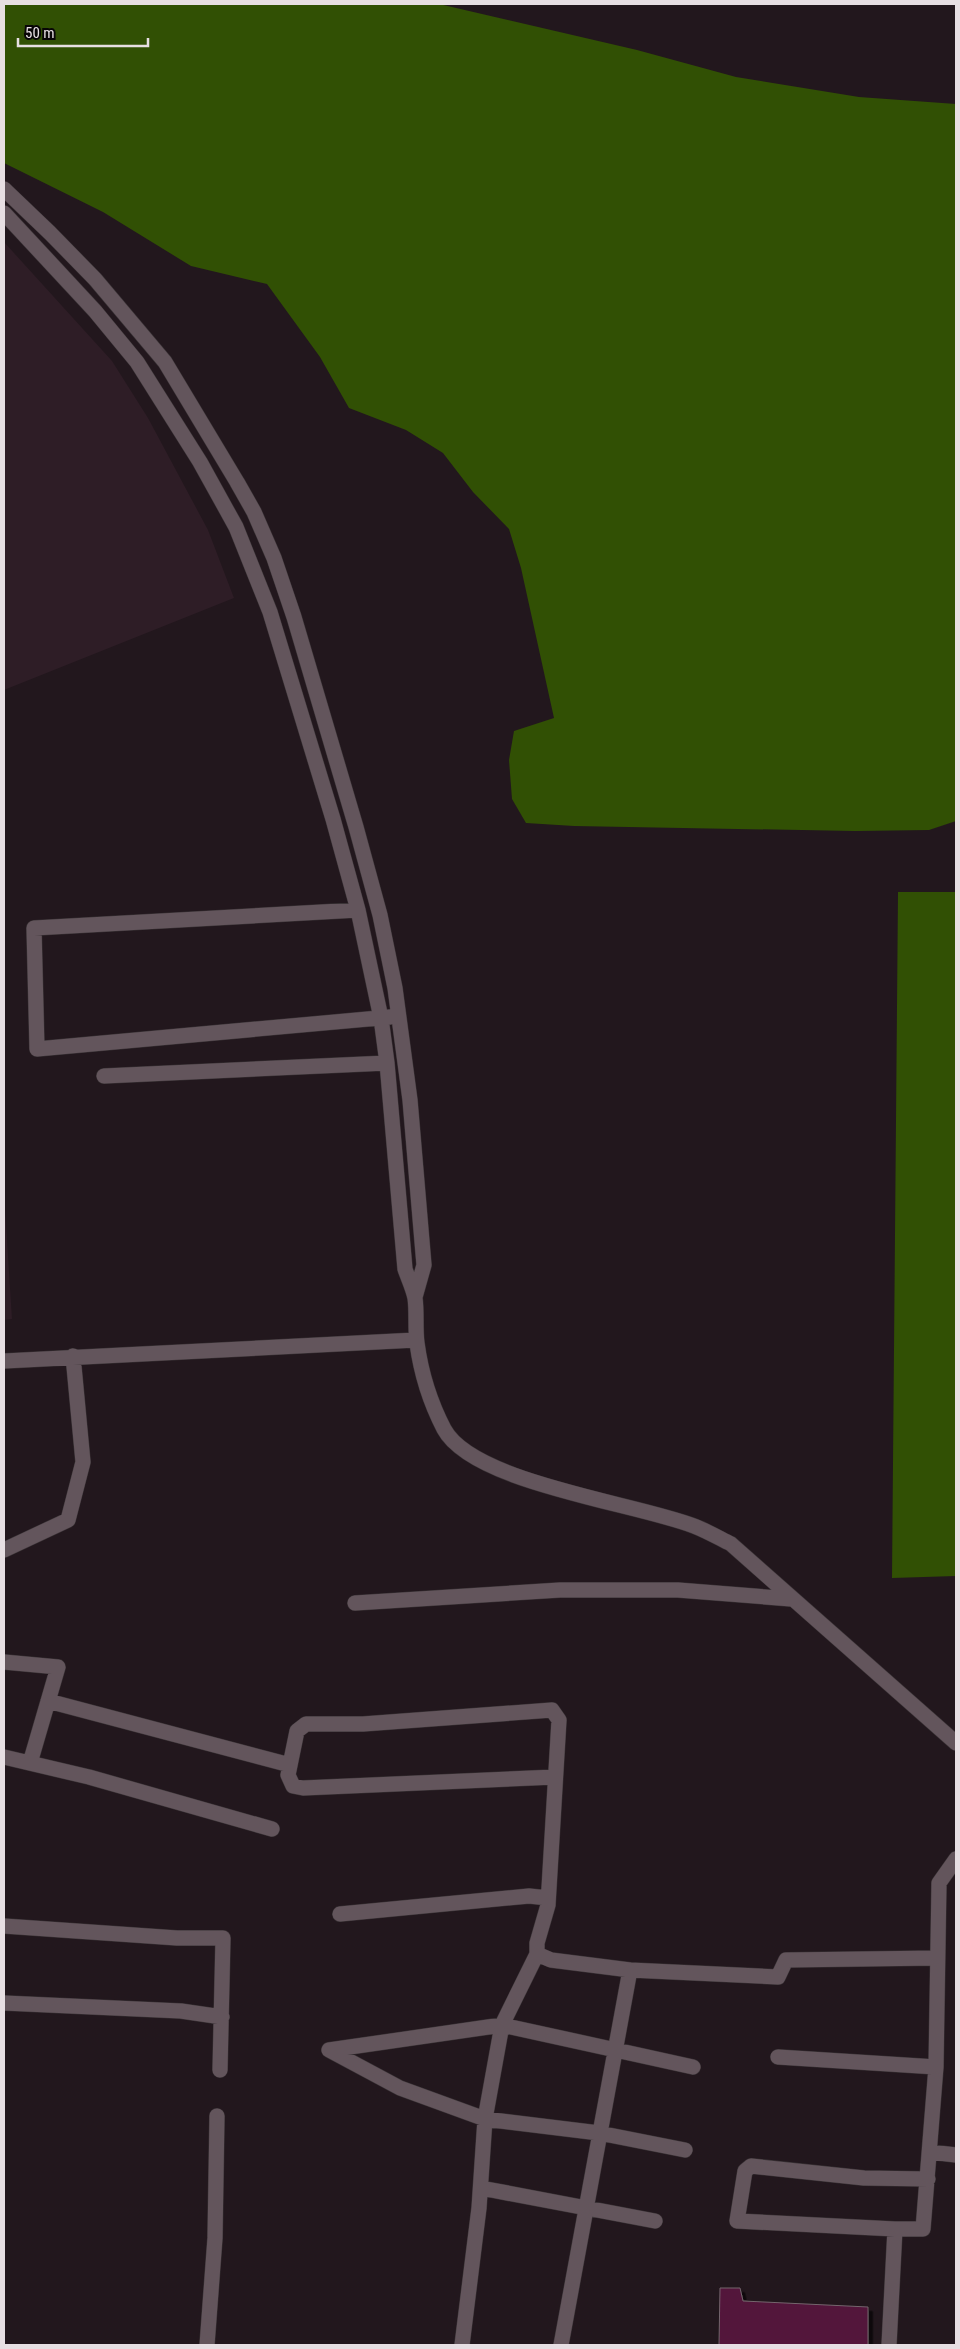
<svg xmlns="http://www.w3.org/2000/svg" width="960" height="2349" font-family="'Roboto Condensed',sans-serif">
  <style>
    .built { fill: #2e1d26 }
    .water { fill: #315004 }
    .building { fill: #53133b; stroke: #74666d; filter: url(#shadow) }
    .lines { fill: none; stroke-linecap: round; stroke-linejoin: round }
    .minor-casing { stroke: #3b3437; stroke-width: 16 }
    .minor { stroke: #63555c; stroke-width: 15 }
  </style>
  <defs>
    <filter id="shadow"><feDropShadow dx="4.5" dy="4.5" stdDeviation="0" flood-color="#0009"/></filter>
  </defs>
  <rect width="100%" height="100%" fill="#22171d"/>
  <!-- built -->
  <path class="built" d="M 4,242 L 112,361 L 148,418 L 208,530 L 234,598 L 4,690 Z
    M 4,1193 L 12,1319 L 4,1320 Z"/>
  <!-- water -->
  <path class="water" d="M 4,4 L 439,4 L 637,50 L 736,77 L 859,97 L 956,104 L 956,821 L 929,830 L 855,831 L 574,826 L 526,823 L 512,799 L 509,760 L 514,731 L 554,718 L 521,568 L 509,529 L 473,492 L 443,453 L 406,430 L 349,408 L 320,357 L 267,284 L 191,266 L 103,212 L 4,163 Z
    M 898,892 L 956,892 L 956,1576 L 892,1578 Z"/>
  <!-- building -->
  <path class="building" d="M 720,2288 L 740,2288 L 743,2301 L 868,2307 L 868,2345 L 719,2345 Z"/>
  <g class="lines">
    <!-- minor casing -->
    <g class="minor-casing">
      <path id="minor" d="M 4,189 L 50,233 L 95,279 L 165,362 L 237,482 L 254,512 L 274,558 L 294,617 L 356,827 L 380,915 L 395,988 L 410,1100 L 424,1265 L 415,1297
        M 4,213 L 95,311 L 137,362 L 200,462 L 236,527 L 270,612 L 333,819 L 358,910 L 381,1018 L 387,1063 L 405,1269 C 408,1278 413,1288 415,1298 C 417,1312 415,1328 417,1343 C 421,1373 430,1402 444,1429 C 473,1483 635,1503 694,1526 C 707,1531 719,1538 731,1544 L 956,1743
        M 358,910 L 34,928 L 37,1049 L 390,1017
        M 104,1076 L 387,1063
        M 4,1361 L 416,1340
        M 4,1550 L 68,1520 L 83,1462 L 73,1356
        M 355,1603 L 560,1590 L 678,1590 L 791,1599
        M 4,1662 L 58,1667 L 30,1763
        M 48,1701 L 290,1765
        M 4,1757 L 89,1777 L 272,1829
        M 555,1777 L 303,1788 L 293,1786 L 288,1775 L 297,1731 L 306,1724 L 363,1724 L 552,1710 L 559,1720 L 548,1905 L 537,1943 L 537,1954 L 551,1960 L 630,1970
        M 340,1914 L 529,1896 L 548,1898
        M 4,1926 L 177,1938 L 223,1938 L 220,2070
        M 4,2003 L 181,2011 L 222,2017
        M 778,2057 L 936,2067
        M 685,2150 L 599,2133 L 485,2119 L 400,2088 L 329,2050 L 502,2025 L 693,2067
        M 930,2152 L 956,2155
        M 481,2188 L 655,2221
        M 895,2229 L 737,2221 L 745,2171 L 751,2166 L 864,2178 L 928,2179
        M 207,2345 L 215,2238 L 217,2116
        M 462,2345 L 479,2208 L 485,2119 L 502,2025 L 537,1954
        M 561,2345 L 630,1970 L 778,1977 L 786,1960 L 937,1958
        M 889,2345 L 895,2229 L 923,2229 L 936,2067 L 939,1883 L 956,1859"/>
    </g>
    <!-- minor -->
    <use href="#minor" class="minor"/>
  </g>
  <!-- border -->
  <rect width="960" height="2349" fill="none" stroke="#e7dfe3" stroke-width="10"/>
  <!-- scale -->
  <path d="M18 38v8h130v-8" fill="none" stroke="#e7dfe3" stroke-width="2.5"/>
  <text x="25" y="38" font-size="15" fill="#e7dfe3" stroke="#080506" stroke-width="4" paint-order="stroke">50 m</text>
</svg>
